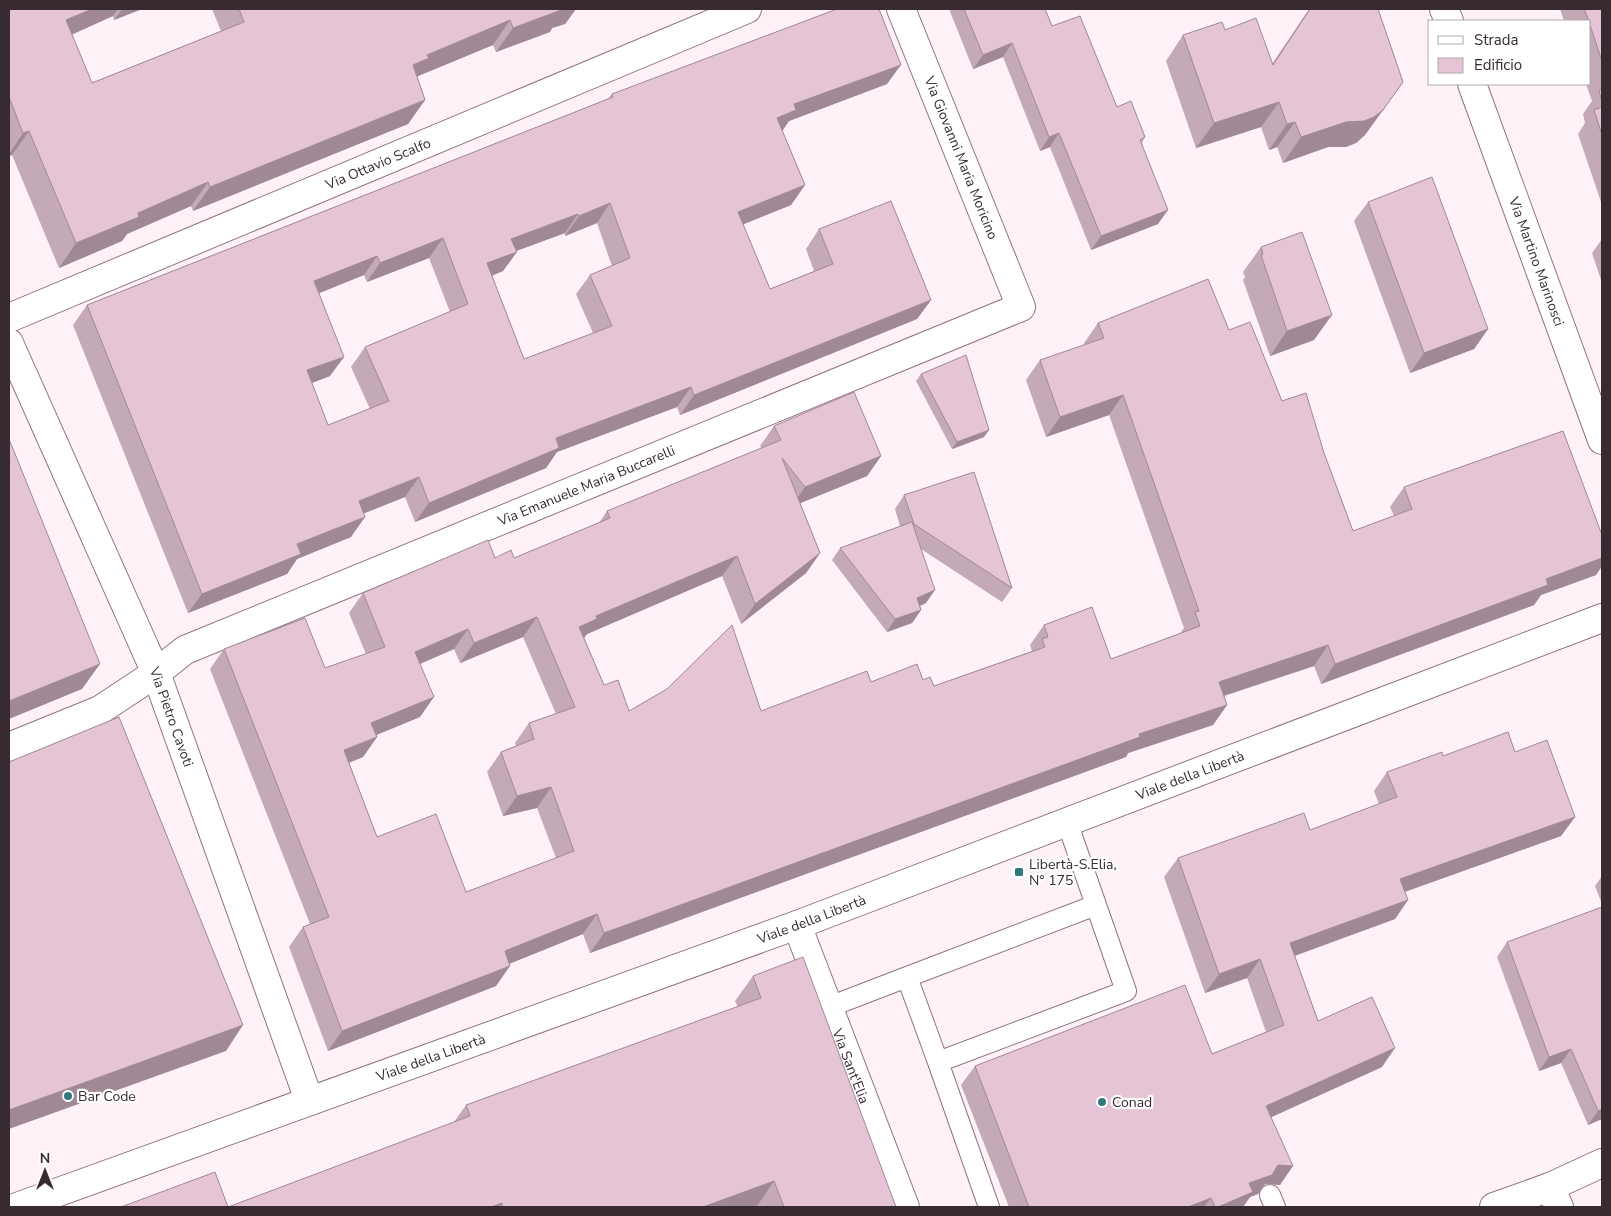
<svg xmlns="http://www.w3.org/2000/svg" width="1611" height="1216" font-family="'Nunito Sans',sans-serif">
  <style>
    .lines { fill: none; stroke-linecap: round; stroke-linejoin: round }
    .lane-casing { stroke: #907382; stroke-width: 22 }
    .street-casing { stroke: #907382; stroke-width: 30 }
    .secondary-casing { stroke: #907382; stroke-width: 30 }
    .lane { stroke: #fff; stroke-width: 20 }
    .street { stroke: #fff; stroke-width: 28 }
    .secondary { stroke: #fff; stroke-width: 28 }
    .wall { fill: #c4a9b7; fill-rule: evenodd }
    .shaded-wall { fill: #a08995 }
    .building { fill: #e4c4d5; stroke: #a08995; fill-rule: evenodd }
    .poi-dot { fill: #317a7b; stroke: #fff; stroke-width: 2 }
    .labels { text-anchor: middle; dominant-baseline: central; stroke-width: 4.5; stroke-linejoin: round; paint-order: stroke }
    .street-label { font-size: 14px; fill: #372a31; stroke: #fff }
    .poi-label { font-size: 14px; fill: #372a31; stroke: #fff; text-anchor: start }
  </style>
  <rect width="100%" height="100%" fill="#fff1f8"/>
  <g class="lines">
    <!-- lane casing -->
    <g class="lane-casing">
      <path id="lane" d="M 1067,822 L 1126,991 L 938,1062 L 907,977 L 1096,905
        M 829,1007 L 907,977
        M 938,1062 L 989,1207
        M 1270,1195 L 1275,1207"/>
    </g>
    <!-- street casing -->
    <g class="street-casing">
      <g id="street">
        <path d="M 1444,9 L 1449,21"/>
        <path id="s1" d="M 1472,84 L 1602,440"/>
        <path id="s2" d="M 9,318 L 747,9"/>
        <path id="s3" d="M 9,343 L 156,673 L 309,1100"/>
        <path id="s4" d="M 9,747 L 100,710 L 156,673 L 185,650 L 1021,307 L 901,9"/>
        <path d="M 1550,1187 L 1559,1207"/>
      </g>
    </g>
    <!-- secondary casing -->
    <g class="secondary-casing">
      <g id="secondary">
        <path id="s5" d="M 797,925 L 905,1207"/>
        <path id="s6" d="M 17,1207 L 797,925 L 1602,618"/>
        <path d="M 1494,1207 L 1550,1187 L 1602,1163"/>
      </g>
    </g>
    <!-- lane -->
    <use href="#lane" class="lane"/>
    <!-- street -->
    <use href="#street" class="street"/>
    <!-- secondary -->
    <use href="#secondary" class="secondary"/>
  </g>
  <!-- wall -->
  <path class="wall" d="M 9,9 L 142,9 L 114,20 L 113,16 L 72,34 L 92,83 L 221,31 L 212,9 L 576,9 L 565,24 L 552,28 L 550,32 L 496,52 L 493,45 L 417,76 L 425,100 L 408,124 L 193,211 L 191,206 L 127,234 L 122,241 L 59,268 L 12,155 L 9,156 Z
    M 949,9 L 1045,9 L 1052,26 L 1117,107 L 1145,137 L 1142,143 L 1158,224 L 1091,250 L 1050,147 L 1040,151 L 1003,57 L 973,69 Z
    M 1309,9 L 1378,9 L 1403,82 L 1365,135 L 1356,143 L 1346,147 L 1328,147 L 1283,163 L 1277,147 L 1269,150 L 1261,127 L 1196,148 L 1166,61 L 1183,35 L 1225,30 L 1272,64 Z
    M 1560,9 L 1602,9 L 1602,205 L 1578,134 L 1585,123 L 1583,114 L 1592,101 L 1586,84 L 1590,84 L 1590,21 L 1564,21 Z
    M 887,84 L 789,121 L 782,130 L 805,185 L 791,205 L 743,224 L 770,289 L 814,271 L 806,249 L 819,229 L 931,300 L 917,319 L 680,415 L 677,407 L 557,452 L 546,468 L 415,522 L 405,497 L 364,513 L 351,537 L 297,559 L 287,574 L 188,613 L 73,325 L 87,305 L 608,99 L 612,94 ZM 597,223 L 612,266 L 590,275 L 576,294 L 593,333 L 524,359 L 492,276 L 503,271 L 516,251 L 565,233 L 565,236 ZM 429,258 L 450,312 L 365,347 L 351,367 L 370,409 L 328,425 L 312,383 L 330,376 L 319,293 L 364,275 L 367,282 Z
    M 1368,202 L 1488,329 L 1474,349 L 1410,373 L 1354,221 Z
    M 1602,239 L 1602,283 L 1592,253 Z
    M 1261,247 L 1314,340 L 1270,356 L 1243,280 L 1245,277 L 1243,272 Z
    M 1098,323 L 1229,330 L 1282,401 L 1324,453 L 1353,531 L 1394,516 L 1390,507 L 1404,487 L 1602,535 L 1602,566 L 1596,575 L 1541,595 L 1534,605 L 1321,684 L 1314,666 L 1224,696 L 1227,705 L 1213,725 L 1128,753 L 1126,757 L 590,953 L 583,934 L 509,964 L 496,986 L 328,1051 L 289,947 L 303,927 L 310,924 L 210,669 L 224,649 L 325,668 L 366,654 L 349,613 L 363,593 L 495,558 L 514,558 L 599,523 L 607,511 L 762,448 L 760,446 L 774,426 L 881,456 L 867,476 L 800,503 L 820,553 L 806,573 L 741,624 L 722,576 L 587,634 L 584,638 L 604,685 L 629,711 L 761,711 L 871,682 L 923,680 L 934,686 L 1032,651 L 1030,645 L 1044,625 L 1111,659 L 1181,633 L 1181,632 L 1184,628 L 1109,415 L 1046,437 L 1026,380 L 1040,360 L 1085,345 L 1084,343 ZM 523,637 L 556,714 L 529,723 L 515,743 L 516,746 L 501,752 L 487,772 L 503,816 L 537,808 L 556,858 L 466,892 L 377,837 L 349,763 L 363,757 L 377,737 L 376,735 L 420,717 L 420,664 L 454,649 L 460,663 Z
    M 921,374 L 984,437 L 952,449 L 916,381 Z
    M 904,495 L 1012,588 L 1002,602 L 921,549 L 926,603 L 920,606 L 921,610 L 912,623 L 887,632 L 832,560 L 840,548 L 900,526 L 895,509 Z
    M 1515,752 L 1575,817 L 1561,836 L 1405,892 L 1408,900 L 1395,919 L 1295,956 L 1318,1021 L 1382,1067 L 1271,1117 L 1280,1185 L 1265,1184 L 1258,1194 L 1250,1197 L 1243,1207 L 1009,1207 L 961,1085 L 975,1066 L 1212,1054 L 1266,1032 L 1247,978 L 1205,993 L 1164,877 L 1178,858 L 1310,830 L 1379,804 L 1374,791 L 1387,772 L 1443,756 Z
    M 1602,876 L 1602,904 L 1595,886 Z
    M 1602,907 L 1602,1119 L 1588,1125 L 1561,1063 L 1539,1071 L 1497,957 L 1507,942 Z
    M 753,976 L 896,1207 L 757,1207 L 757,1206 L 753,1207 L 121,1207 L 228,1207 L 454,1122 L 466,1105 L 738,1007 L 735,1001 Z"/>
  <!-- shaded-wall -->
  <path class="shaded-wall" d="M 92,9 L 118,9 L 113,16 L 49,45 L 66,20 Z
    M 122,9 L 142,9 L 114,20 Z
    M 563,9 L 576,9 L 565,24 L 552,28 L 550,32 L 496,52 L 513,28 Z
    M 510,20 L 493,45 L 416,77 L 413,65 L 427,55 Z
    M 1012,43 L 1003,57 L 973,69 L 983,55 Z
    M 901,65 L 887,84 L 789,121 L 783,130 L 763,137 L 777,118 L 794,104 Z
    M 1403,82 L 1365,135 L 1356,143 L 1346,147 L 1328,147 L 1283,163 L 1301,137 L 1346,122 Z
    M 425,100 L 408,124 L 193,211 L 210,187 Z
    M 1279,102 L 1261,127 L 1196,148 L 1214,123 Z
    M 1295,122 L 1277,147 L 1269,150 L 1287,124 Z
    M 29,131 L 12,155 L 9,156 L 9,154 L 23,133 Z
    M 1059,133 L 1050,147 L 1040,151 L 1049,137 Z
    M 208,182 L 191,206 L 127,234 L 122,241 L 59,268 L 76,243 L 138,213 Z
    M 805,185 L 791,205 L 724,232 L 738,212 Z
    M 610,203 L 597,223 L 565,236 L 579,216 Z
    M 1168,210 L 1158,224 L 1091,250 L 1101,236 Z
    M 578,214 L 565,233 L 497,258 L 511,239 Z
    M 443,238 L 429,258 L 367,282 L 380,263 Z
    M 517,252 L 503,271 L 473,283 L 487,263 Z
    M 377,256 L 364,275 L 300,301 L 314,281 Z
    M 931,300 L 917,319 L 680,415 L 694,395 Z
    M 1332,315 L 1314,340 L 1270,356 L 1287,331 Z
    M 1488,329 L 1474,349 L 1410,373 L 1424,353 Z
    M 344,357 L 330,376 L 293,390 L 307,370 Z
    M 691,387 L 677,407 L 557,452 L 546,468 L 415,522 L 429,503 L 556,438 Z
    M 1123,395 L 1109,415 L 1046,437 L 1060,417 Z
    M 989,430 L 984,437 L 952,449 L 957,442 Z
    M 881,456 L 867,476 L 791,507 L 805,487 Z
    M 419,477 L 405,497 L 345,521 L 359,501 Z
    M 365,517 L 351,537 L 297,559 L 287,574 L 188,613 L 202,594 L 297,544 Z
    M 820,553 L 806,573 L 741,624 L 755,604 Z
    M 737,556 L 722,576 L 587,634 L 583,639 L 579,627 L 596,616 Z
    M 1602,558 L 1602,566 L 1596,575 L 1541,595 L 1534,605 L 1321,684 L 1335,664 L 1546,579 Z
    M 935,590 L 926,603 L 908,611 L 917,598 Z
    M 921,610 L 912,623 L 887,632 L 895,619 Z
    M 537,617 L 523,637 L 460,663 L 474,643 Z
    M 468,629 L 454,649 L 401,672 L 415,652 Z
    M 1328,645 L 1314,666 L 1205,702 L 1219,682 Z
    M 100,664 L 82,689 L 9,719 L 9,701 Z
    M 434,697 L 420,717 L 357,743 L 371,723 Z
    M 1227,705 L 1213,725 L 1128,753 L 1126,757 L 590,953 L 604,933 L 1139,734 Z
    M 377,737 L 363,757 L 330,770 L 344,750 Z
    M 551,787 L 537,808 L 503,816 L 517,796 Z
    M 1575,817 L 1561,836 L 1387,898 L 1400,879 Z
    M 1408,900 L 1395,919 L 1277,962 L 1290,943 Z
    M 597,914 L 583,934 L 491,971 L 505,951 Z
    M 1260,959 L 1247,978 L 1205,993 L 1219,974 Z
    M 510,966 L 496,986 L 328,1051 L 342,1031 Z
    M 243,1025 L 226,1051 L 9,1129 L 9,1110 Z
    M 1395,1048 L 1382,1067 L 1252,1126 L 1266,1106 Z
    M 1571,1049 L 1561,1063 L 1539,1071 L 1549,1057 Z
    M 1602,1109 L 1602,1119 L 1588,1125 L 1598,1111 Z
    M 1278,1165 L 1293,1166 L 1280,1185 L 1265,1184 L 1258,1194 L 1250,1197 L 1243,1207 L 1218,1207 L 1249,1183 Z
    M 774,1181 L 757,1206 L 753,1207 L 703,1207 Z
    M 1211,1198 L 1204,1207 L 1188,1207 Z
    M 502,1203 L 499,1207 L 491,1207 Z"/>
  <!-- building -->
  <path class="building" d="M 9,9 L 92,9 L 66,20 L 92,83 L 244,22 L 239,9 L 564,9 L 513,28 L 510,20 L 427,55 L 429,58 L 413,65 L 425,100 L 210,187 L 208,182 L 138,213 L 139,217 L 76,243 L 29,131 L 23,133 L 9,97 Z
    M 837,9 L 879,9 L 901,65 L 794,104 L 796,110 L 777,118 L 805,185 L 738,212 L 770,289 L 833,264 L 819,229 L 891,201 L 931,300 L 694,395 L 691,387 L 556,438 L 559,448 L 429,503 L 419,477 L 359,501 L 365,517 L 297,544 L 301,554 L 202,594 L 87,305 L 613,97 L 612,94 ZM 610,203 L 630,258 L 590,275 L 612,326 L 524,359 L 487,263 L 517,252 L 511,239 L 578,214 L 579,216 ZM 443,238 L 468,304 L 365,347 L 389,401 L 328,425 L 307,370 L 344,357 L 314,281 L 377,256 L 380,263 Z
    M 964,9 L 1045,9 L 1052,26 L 1080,16 L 1117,107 L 1131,101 L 1145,137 L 1140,140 L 1168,210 L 1101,236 L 1059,133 L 1049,137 L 1012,43 L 983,55 Z
    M 1310,9 L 1378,9 L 1403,82 L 1383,110 L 1374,117 L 1364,121 L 1346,122 L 1301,137 L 1295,122 L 1287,124 L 1279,102 L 1214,123 L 1183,35 L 1222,22 L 1225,30 L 1256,18 L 1273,65 Z
    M 1584,9 L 1602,9 L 1602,61 L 1590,25 L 1590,21 L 1589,21 Z
    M 1602,89 L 1602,101 L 1599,91 Z
    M 1602,107 L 1602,135 L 1594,110 Z
    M 1432,177 L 1488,329 L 1424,353 L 1368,202 Z
    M 1302,232 L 1332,315 L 1287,331 L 1261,255 L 1263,254 L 1261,247 Z
    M 1208,279 L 1229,330 L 1250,322 L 1282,401 L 1306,393 L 1324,453 L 1353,531 L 1412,509 L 1404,487 L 1563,431 L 1602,535 L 1602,558 L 1546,579 L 1548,585 L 1335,664 L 1328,645 L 1219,682 L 1227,705 L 1139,734 L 1140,737 L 604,933 L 597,914 L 505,951 L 510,966 L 342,1031 L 303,927 L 329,917 L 224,649 L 305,618 L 325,668 L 385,647 L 363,593 L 488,540 L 495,558 L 511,550 L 514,558 L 610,518 L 607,511 L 781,440 L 774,426 L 854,392 L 881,456 L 805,487 L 782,458 L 820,553 L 755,604 L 737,556 L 596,616 L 597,619 L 579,627 L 604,685 L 618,680 L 629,711 L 667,689 L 732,625 L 761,711 L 867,671 L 871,682 L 917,664 L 923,680 L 930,677 L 934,686 L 1045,647 L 1042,639 L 1048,637 L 1044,625 L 1092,607 L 1111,659 L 1200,626 L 1195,612 L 1199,611 L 1123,395 L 1060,417 L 1040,360 L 1104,338 L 1098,323 ZM 537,617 L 575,707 L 529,723 L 534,739 L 501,752 L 517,796 L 551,787 L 574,851 L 466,892 L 436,814 L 377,837 L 344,750 L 377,737 L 371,723 L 434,697 L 415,652 L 468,629 L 474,643 Z
    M 966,355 L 989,430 L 957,442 L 921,374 Z
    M 9,439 L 100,664 L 9,701 Z
    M 974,472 L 1012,588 L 914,524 L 904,495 Z
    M 912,522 L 935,590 L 917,598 L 921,610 L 895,619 L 840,548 Z
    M 119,717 L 243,1025 L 9,1110 L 9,762 Z
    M 1508,732 L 1515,752 L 1547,740 L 1575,817 L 1400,879 L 1408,900 L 1290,943 L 1318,1021 L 1372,997 L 1395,1048 L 1266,1106 L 1293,1166 L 1278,1165 L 1272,1175 L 1249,1183 L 1253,1192 L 1218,1207 L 1215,1207 L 1211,1198 L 1188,1207 L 1029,1207 L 975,1066 L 1185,985 L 1212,1054 L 1284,1025 L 1260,959 L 1219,974 L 1178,858 L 1304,813 L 1310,830 L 1397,797 L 1387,772 L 1442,752 L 1443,756 Z
    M 1602,907 L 1602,1109 L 1598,1111 L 1571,1049 L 1549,1057 L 1507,942 Z
    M 803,957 L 896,1207 L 784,1207 L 774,1181 L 703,1207 L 503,1207 L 502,1203 L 491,1207 L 121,1207 L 215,1172 L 228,1207 L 470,1116 L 466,1105 L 761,998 L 753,976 Z"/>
  <!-- markers -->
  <g class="poi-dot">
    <rect x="1014" y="867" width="10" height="10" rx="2.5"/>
    <circle cx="68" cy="1096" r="5"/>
    <circle cx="1102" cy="1102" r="5"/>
  </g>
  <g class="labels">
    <!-- street labels -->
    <g class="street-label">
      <text transform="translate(961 158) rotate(68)">Via Giovanni Maria Moricino</text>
      <text stroke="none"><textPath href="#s2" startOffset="400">Via Ottavio Scalfo</textPath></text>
      <text stroke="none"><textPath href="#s1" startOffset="189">Via Martino Marinosci</textPath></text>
      <text stroke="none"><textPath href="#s4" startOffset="636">Via Emanuele Maria Buccarelli</textPath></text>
      <text stroke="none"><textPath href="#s3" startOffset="408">Via Pietro Cavoti</textPath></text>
      <text stroke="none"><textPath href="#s6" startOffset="1250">Viale della Libertà</textPath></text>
      <text stroke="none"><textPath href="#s6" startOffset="845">Viale della Libertà</textPath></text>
      <text stroke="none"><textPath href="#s6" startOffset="440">Viale della Libertà</textPath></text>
      <text stroke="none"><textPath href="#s5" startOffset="151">Via Sant'Elia</textPath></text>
    </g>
    <!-- poi labels -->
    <g class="poi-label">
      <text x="1029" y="864">Libertà-S.Elia,<tspan x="1029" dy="16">N° 175</tspan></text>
      <text x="78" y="1096">Bar Code</text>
      <text x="1112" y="1102">Conad</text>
    </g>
  </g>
  <!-- border -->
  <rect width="1611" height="1216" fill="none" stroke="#372a31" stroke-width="20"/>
  <!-- legend -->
  <rect x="1428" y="20" width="162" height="65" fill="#ffffff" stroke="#afaaad"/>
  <rect x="1438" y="36" width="25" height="8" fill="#ffffff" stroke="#afaaad"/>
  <text x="1474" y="45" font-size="15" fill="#372a31">Strada</text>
  <rect x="1438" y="58" width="25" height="15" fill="#e4c4d5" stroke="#afaaad"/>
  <text x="1474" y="70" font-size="15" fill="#372a31">Edificio</text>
  <!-- north arrow -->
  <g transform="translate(45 1171)" stroke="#ffffff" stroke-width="4" paint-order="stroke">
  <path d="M0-4L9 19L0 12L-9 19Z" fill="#372a31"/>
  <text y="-8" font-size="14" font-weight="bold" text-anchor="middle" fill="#372a31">N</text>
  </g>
</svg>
